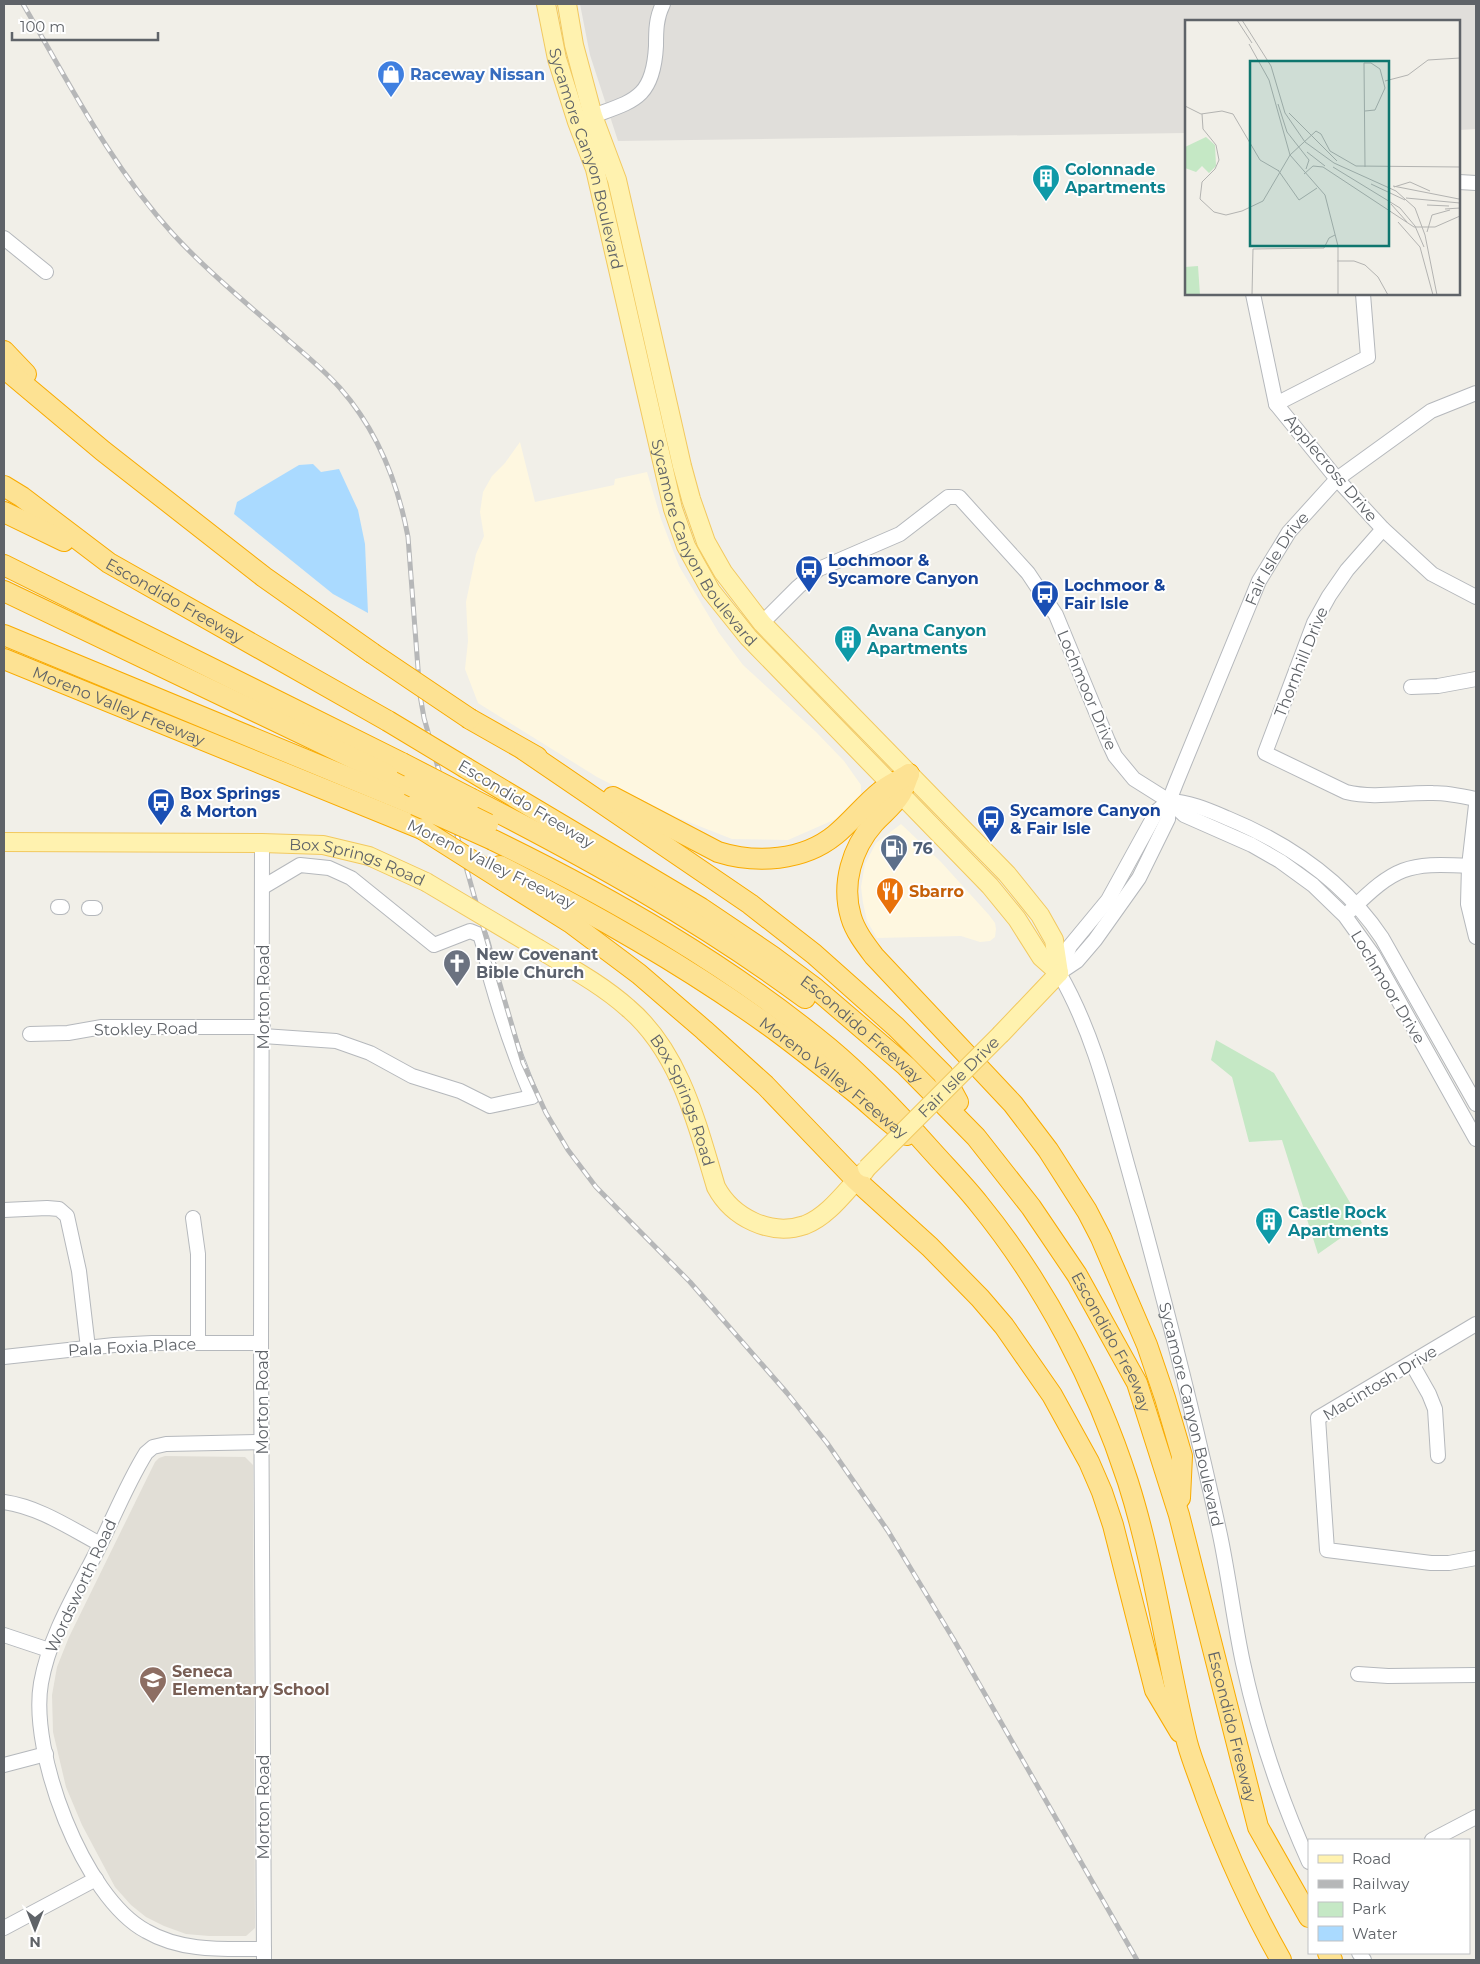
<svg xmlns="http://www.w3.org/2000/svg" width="1480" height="1964" font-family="Montserrat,sans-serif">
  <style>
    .commercial { fill: #fef7e0 }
    .industrial { fill: #e0deda }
    .education { fill: #e1ded6 }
    .green { fill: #c5e8c5 }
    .water { fill: #aadaff }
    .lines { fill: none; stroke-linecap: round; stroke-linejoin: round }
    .minor-casing { stroke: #b5b8bc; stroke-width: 16 }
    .major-casing { stroke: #f2c960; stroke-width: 20 }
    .highway-casing { stroke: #f9ab00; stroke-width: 22 }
    .minor { stroke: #fff; stroke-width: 14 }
    .major { stroke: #fff2af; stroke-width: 18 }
    .highway { stroke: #fde293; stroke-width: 20 }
    .rail-casing { stroke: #b6b7b8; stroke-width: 5 }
    .rail { stroke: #fff; stroke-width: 3; stroke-dasharray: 9; stroke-linecap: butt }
    .major-bridge-casing { stroke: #f2c960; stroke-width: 20; stroke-linecap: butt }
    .highway-bridge-casing { stroke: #f9ab00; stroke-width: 22; stroke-linecap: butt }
    .major-bridge { stroke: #fff2af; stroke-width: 18 }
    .highway-bridge { stroke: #fde293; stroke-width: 20 }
    .labels { text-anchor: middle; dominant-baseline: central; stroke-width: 4; stroke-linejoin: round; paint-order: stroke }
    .shop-label { font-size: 16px; font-weight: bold; fill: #366cbe; stroke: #fff; text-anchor: start }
    .street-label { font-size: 16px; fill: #5f6368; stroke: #fff }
    .culture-label { font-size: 16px; font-weight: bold; fill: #0d838f; stroke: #fff; text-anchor: start }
    .transit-label { font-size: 16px; font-weight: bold; fill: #164399; stroke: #fff; text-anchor: start }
    .service-label { font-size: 16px; font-weight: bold; fill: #4e5e75; stroke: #fff; text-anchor: start }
    .food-label { font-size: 16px; font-weight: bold; fill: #c56008; stroke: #fff; text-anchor: start }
    .worship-label { font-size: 16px; font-weight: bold; fill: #5b616d; stroke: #fff; text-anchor: start }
    .education-label { font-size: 16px; font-weight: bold; fill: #785e54; stroke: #fff; text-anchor: start }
    .inset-road { fill: none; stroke: #b3b3b1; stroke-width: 1 }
    .view { fill: #0f766e; fill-opacity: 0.15; stroke: #0f766e; stroke-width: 2.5 }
    .inset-edge { fill: none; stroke: #5f6368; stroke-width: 2.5 }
  </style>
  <rect width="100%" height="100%" fill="#f1efe8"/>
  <!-- commercial -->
  <path class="commercial" d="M 520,442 L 535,502 L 614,485 L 615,479 L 647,472 L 661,519 L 679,566 L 719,633 L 743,665 L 816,732 L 844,761 L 861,785 L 861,794 L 836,819 L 788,840 L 732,839 L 676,817 L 597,777 L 478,703 L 465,669 L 468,641 L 466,602 L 476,554 L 484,536 L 480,512 L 483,492 L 492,476 L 505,463 Z
    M 901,824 L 941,862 L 989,915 L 995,923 L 996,929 L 995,937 L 990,941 L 980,942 L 961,936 L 877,938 L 867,921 L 863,903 L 861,887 L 865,864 L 876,843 Z"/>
  <!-- industrial -->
  <path class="industrial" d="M 580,4 L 1476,4 L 1476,129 L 1459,130 L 1459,21 L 1186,21 L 1186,133 L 618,141 L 590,55 Z"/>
  <!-- education -->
  <path class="education" d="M 165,1456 L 245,1457 L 253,1465 L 255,1928 L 246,1936 L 209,1936 L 186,1934 L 164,1926 L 146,1917 L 131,1905 L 115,1887 L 82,1825 L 66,1787 L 53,1732 L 52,1695 L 57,1667 L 69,1637 L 155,1462 L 159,1458 Z"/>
  <!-- green -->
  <path class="green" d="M 1216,1040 L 1274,1073 L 1362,1223 L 1318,1254 L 1282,1140 L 1249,1142 L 1232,1077 L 1211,1060 Z"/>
  <!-- water -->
  <path class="water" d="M 313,464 L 321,472 L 339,469 L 358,510 L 365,544 L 368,613 L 333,594 L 234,514 L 237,502 L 299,465 Z"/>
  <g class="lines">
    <!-- minor casing -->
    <g class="minor-casing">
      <g id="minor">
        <path d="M 585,119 C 631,101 653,102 656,46 C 656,31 656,18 663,4"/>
        <path d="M 1459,182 L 1476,183"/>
        <path d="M 4,238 L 46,272"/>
        <path d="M 1253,294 L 1276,404 L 1337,479 L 1383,529 L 1432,574 L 1476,597"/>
        <path d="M 1276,404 L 1368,357 L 1363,294"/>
        <path d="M 1383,529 L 1347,570 L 1329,596 L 1314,623 L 1265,753 L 1346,792 C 1376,799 1404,792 1433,793 C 1448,793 1462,796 1476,799"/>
        <path d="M 762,623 L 798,587 L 819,569 L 900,534 L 948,497 L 959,497 L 1028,573 L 1056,615 L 1108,741 L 1115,756 L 1134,779 L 1169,801 L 1184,815 L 1252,845 L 1280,861 L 1313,885 L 1345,916 L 1373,955 L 1476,1139"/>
        <path d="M 1411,687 L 1438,686 L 1476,679"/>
        <path d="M 1169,801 C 1190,802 1208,810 1227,818 C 1290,844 1344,881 1382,938 L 1476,1104"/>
        <path d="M 1476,805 L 1469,866 L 1468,904 L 1476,937"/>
        <path d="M 262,843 L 261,1343 L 264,1960"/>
        <path d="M 263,887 L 300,865 L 329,868 L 351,878 L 434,945 L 470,931 L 480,935 C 486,950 487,965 491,980 C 502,1019 516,1059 532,1097 L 490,1106 L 460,1091 L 412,1076 L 370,1053 L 336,1041 L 263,1036"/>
        <path d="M 58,907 L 62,907"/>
        <path d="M 89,908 L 95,908"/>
        <path d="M 1350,911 C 1395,867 1407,862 1469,866"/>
        <path id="s1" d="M 1059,973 C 1096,1037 1111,1108 1131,1178 C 1164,1297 1194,1415 1220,1535 C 1229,1578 1234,1621 1243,1663 C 1258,1732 1280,1798 1309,1862"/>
        <path id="s2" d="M 1059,973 L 1077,961 L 1095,940 L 1139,878 L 1168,819 L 1169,801 L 1176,783 L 1259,581 L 1289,532 L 1337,479 L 1431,411 L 1476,393"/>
        <path d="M 1059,973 L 1070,946 L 1108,900 L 1157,811 L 1169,801"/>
        <path d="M 30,1034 L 68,1033 L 102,1027 L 263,1027"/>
        <path d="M 4,1210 L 47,1208 L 59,1209 L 67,1216 L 79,1271 L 88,1348"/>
        <path d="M 193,1218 L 198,1254 L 198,1342"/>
        <path d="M 1476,1324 L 1318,1418 L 1327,1550 L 1431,1563 L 1449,1563 L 1476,1558"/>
        <path d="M 4,1357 L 114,1345 L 152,1343 L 261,1343"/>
        <path d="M 1412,1364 L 1429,1394 L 1435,1409 L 1438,1456"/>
        <path d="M 262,1442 L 166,1444 L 153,1447 L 146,1453 C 128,1482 115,1514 100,1545 C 78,1590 50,1633 41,1683 C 29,1752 83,1897 146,1931 C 182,1952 224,1949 264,1949"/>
        <path d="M 4,1502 C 39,1507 70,1528 100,1544"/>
        <path d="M 4,1635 L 49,1650"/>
        <path d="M 1358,1674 L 1388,1676 L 1476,1675"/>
        <path d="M 4,1765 L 46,1754"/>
        <path d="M 1432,1840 L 1476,1817"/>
        <path d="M 4,1928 L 96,1879"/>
        <path d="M 1359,1953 L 1364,1960"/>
      </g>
    </g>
    <!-- major casing -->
    <g class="major-casing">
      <g id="major">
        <path id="s3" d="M 546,4 L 557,59 L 577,122 L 595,169 L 673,509 L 686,546 L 697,566 L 711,591 L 748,637 L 990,886 L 1017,919 L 1041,957 L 1059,973"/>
        <path d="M 567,4 L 574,45 L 593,116 L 617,180 L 682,466 L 691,499 L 706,542 L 723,572 L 762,623 L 1007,874 L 1040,915 L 1054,940 L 1059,973"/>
        <path id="s4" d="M 4,842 L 262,843 L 323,845 L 369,856 L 426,882"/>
        <path id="s5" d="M 539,949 C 569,967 601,984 628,1008 C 680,1052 697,1124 716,1187 C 732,1217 770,1237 805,1225 C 829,1216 847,1189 865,1171"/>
        <path d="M 1001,1034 L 1059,973"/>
      </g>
    </g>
    <!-- highway casing -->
    <g class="highway-casing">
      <g id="highway">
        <path d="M 4,351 L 26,374"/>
        <path d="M 4,368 L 103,451 L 264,577 L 372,653"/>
        <path id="s6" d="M 4,486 L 22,497 L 109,563 L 388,721"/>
        <path d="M 4,512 L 64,541"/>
        <path d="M 4,565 L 402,763"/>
        <path d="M 4,591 L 409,785"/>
        <path d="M 4,635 L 415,805"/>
        <path id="s7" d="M 4,659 L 422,829"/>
        <path d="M 470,719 L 537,757"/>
        <path d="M 524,750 L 750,904 L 814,954 L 896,1027 L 943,1074 L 958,1102"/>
        <path id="s8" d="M 466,768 L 701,908 L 772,956 L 815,988 L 906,1066 L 976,1137 L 1031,1207 L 1077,1275 L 1137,1383 L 1179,1515 L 1258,1827 L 1309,1917"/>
        <path d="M 909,774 C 906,781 904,789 900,795 C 893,806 882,814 874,823 C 852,848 841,884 851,917 C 855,931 865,944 874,956 L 1013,1104 L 1048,1150 L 1087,1211 L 1101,1238 L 1147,1345 L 1165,1398 L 1182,1456 L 1180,1498"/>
        <path d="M 613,797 L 718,852 C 756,864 803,861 835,835 C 851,822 864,805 880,792 C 888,785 900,780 909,774"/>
        <path d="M 472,799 C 588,858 701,921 805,998"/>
        <path d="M 493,840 C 612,898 727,964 829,1048 C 866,1079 899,1114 931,1150 C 947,1168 964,1185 979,1204 C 1045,1285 1096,1383 1128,1482 C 1155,1567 1166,1656 1187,1742 C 1192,1761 1200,1779 1206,1797 C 1227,1854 1251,1907 1281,1960"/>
        <path id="s9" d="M 500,866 C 593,913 683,964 768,1025 C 796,1045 824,1068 852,1090 C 871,1105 887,1122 907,1135"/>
        <path d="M 504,881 L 571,923 L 639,974 L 704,1030 L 765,1085 L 856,1180 L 930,1247 L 980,1298 L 1004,1326 L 1052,1395 L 1089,1462 L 1102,1492 L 1113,1525 L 1155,1690 L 1180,1732"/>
        <path d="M 1328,1953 L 1332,1960"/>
      </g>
    </g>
    <!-- minor -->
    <use href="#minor" class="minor"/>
    <!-- major -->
    <use href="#major" class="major"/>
    <!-- highway -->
    <use href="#highway" class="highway"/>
    <!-- rail casing -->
    <g class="rail-casing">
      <path id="rail" d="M 23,4 C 69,83 111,166 173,234 C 208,272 249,305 287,339 C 306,355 324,370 340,388 C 377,430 398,483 408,537 L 420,695 L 424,718 L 479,913 L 523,1063 L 546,1113 L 568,1150 L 596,1187 L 690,1282 L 787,1393 L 827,1443 L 888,1531 L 954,1640 L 1137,1960"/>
    </g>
    <!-- rail -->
    <use href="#rail" class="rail"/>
    <!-- major-bridge casing -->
    <g class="major-bridge-casing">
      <g id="major-bridge">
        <path d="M 426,882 L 539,949"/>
        <path id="s10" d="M 867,1168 L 1001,1034"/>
      </g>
    </g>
    <!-- highway-bridge casing -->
    <g class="highway-bridge-casing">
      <path id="highway-bridge" d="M 372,653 L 470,719
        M 388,721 L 466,768
        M 402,763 L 472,799
        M 409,785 L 488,824
        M 415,805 L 493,840
        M 422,829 L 504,881"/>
    </g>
    <!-- major-bridge -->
    <use href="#major-bridge" class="major-bridge"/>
    <!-- highway-bridge -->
    <use href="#highway-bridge" class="highway-bridge"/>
  </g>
  <!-- icons -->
  <defs>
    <g id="shop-pin" transform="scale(1.4375)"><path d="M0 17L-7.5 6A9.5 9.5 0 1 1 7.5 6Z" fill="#3f7fe0" stroke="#fff"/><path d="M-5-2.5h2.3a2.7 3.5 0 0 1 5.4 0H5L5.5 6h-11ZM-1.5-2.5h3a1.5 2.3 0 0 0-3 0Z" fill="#fff"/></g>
    <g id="building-pin" transform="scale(1.4375)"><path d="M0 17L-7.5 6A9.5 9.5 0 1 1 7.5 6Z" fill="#0f9aa8" stroke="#fff"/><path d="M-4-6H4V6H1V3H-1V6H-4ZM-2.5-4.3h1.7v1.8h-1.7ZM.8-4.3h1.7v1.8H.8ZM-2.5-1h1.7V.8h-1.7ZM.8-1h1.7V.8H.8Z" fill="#fff"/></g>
    <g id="bus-pin" transform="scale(1.4375)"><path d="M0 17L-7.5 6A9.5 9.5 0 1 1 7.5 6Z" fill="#1a4fb4" stroke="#fff"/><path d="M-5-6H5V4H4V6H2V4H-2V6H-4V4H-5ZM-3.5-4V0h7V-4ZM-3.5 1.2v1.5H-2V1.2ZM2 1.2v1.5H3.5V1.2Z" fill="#fff"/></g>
    <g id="fuel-pin" transform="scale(1.4375)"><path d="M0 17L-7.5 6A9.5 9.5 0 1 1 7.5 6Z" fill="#5c6f8a" stroke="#fff"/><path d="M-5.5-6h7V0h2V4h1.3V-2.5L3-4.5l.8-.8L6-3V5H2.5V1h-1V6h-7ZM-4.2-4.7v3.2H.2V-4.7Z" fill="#fff"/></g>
    <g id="restaurant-pin" transform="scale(1.4375)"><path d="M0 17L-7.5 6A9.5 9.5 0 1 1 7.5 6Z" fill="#e8710a" stroke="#fff"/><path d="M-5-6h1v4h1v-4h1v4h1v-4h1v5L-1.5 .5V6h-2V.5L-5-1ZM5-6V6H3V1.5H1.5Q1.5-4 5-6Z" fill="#fff"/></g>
    <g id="church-pin" transform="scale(1.4375)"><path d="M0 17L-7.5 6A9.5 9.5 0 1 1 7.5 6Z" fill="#6b7280" stroke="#fff"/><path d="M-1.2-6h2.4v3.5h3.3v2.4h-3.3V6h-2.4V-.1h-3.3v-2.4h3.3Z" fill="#fff"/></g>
    <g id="school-pin" transform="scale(1.4375)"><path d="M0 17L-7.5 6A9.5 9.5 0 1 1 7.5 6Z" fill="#8d6e63" stroke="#fff"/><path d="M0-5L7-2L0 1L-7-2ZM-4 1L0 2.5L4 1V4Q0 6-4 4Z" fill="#fff"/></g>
  </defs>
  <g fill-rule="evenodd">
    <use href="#shop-pin" x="391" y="74"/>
    <use href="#building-pin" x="1046" y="178"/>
    <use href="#bus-pin" x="809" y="569"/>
    <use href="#bus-pin" x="1045" y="594"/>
    <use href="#building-pin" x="848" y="639"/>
    <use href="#bus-pin" x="161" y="802"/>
    <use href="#bus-pin" x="991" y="819"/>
    <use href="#fuel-pin" x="894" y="848"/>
    <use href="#restaurant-pin" x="890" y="891"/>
    <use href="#church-pin" x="457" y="963"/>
    <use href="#building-pin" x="1269" y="1221"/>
    <use href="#school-pin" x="153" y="1680"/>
  </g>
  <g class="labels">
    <!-- shop labels -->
    <g class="shop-label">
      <text x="410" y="74">Raceway Nissan</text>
    </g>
    <!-- street labels -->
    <g class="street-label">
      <text stroke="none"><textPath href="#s3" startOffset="160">Sycamore Canyon Boulevard</textPath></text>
      <text transform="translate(1331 468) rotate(50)">Applecross Drive</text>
      <text stroke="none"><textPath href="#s3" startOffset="565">Sycamore Canyon Boulevard</textPath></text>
      <text stroke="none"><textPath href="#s2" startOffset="475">Fair Isle Drive</textPath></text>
      <text stroke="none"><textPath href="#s6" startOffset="206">Escondido Freeway</textPath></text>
      <text transform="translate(1301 662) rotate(-68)">Thornhill Drive</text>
      <text transform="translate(1087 690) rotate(67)">Lochmoor Drive</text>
      <text stroke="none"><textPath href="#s7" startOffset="124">Moreno Valley Freeway</textPath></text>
      <text transform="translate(526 804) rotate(31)">Escondido Freeway</text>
      <text stroke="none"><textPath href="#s4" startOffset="356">Box Springs Road</textPath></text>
      <text transform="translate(491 864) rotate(26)">Moreno Valley Freeway</text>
      <text transform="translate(1388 987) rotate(59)">Lochmoor Drive</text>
      <text transform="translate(263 997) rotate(-90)">Morton Road</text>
      <text transform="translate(146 1029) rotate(-1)">Stokley Road</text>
      <text stroke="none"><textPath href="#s8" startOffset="475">Escondido Freeway</textPath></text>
      <text stroke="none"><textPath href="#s9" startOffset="396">Moreno Valley Freeway</textPath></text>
      <text stroke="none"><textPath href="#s10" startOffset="129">Fair Isle Drive</textPath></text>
      <text stroke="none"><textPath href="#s5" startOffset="216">Box Springs Road</textPath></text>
      <text stroke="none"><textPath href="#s8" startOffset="879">Escondido Freeway</textPath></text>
      <text transform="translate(132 1347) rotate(-3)">Pala Foxia Place</text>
      <text transform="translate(1380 1383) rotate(-31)">Macintosh Drive</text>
      <text transform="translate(262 1402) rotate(-90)">Morton Road</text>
      <text stroke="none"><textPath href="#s1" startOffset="462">Sycamore Canyon Boulevard</textPath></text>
      <text transform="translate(81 1586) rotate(-65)">Wordsworth Road</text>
      <text stroke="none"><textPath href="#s8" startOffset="1284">Escondido Freeway</textPath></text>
      <text transform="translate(263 1807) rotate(-90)">Morton Road</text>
    </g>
    <!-- culture labels -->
    <g class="culture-label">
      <text x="1065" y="169">Colonnade<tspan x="1065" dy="18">Apartments</tspan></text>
      <text x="867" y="630">Avana Canyon<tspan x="867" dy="18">Apartments</tspan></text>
      <text x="1288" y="1212">Castle Rock<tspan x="1288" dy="18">Apartments</tspan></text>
    </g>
    <!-- transit labels -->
    <g class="transit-label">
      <text x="828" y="560">Lochmoor &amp;<tspan x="828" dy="18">Sycamore Canyon</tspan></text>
      <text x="1064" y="585">Lochmoor &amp;<tspan x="1064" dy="18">Fair Isle</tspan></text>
      <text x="180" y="793">Box Springs<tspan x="180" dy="18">&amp; Morton</tspan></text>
      <text x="1010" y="810">Sycamore Canyon<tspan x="1010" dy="18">&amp; Fair Isle</tspan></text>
    </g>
    <!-- service labels -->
    <g class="service-label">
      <text x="913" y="848">76</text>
    </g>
    <!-- food labels -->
    <g class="food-label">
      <text x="909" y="891">Sbarro</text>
    </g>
    <!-- worship labels -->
    <g class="worship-label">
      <text x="476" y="954">New Covenant<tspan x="476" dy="18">Bible Church</tspan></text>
    </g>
    <!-- education labels -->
    <g class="education-label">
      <text x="172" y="1671">Seneca<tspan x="172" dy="18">Elementary School</tspan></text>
    </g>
  </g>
  <!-- overview -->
  <g transform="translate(1185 20)">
    <rect width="275" height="275" fill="#f1efe8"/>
    <path d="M 21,117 L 30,125 L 31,146 L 24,153 L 17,146 L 11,152 L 0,148 L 0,127 ZM 13,246 L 15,275 L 0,275 L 0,247 Z" fill="#c5e8c5"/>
    <path class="inset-road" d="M 52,0 L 67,23M 57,0 L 86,46 L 100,93 L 120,122 L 149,143 L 211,171 L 230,188 L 240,215 L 252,275M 64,24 L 84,60 L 105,135M 200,61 L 223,55 L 243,40 L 275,38M 93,84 L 102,112 L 124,140 L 121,149M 0,86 L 16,94 L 37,91 L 48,94 L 75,140 L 94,151M 104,93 L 152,141M 17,94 L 18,109 L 31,125 L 34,140 L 30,149 L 17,162 L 15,179 L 29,192 L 41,195 L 57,191 L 78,181 L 105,135M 122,132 L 140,146M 105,135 L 131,111 L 136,114 L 145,131 L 171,146 L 275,147M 105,135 L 140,175 L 153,226 L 153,275M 148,147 L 215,188 L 230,206 L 239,227M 180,147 L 179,43 L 186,43 L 195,49 L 200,68 L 190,90 L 180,91M 93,150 L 114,180 L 132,168M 119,154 L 128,146 L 138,147 L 229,207 L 250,207 L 275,196M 186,164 L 220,180M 208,166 L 274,179M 209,167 L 225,162 L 245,171M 221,178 L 275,183M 206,184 L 222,202M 242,185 L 264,186M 260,189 L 275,188M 213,202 L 235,227 L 248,275M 242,212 L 247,195 L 265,190M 152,241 L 169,241 L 180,245 L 193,257 L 203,275M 67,275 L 68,229 L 139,228 L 144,218 L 150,215"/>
    <path class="view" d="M 65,41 L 204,41 L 204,226 L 65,226 Z"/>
    <rect width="275" height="275" class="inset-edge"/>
  </g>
  <!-- border -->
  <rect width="1480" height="1964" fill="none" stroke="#5f6368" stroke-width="10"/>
  <!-- legend -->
  <rect x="1308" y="1839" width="162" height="115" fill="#ffffff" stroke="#bfc1c3"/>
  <rect x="1318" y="1855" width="25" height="8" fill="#fff2af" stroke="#bfc1c3"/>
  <text x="1352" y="1864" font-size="15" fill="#5f6368">Road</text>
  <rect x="1318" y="1880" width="25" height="8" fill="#b6b7b8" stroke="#bfc1c3"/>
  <text x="1352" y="1889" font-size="15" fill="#5f6368">Railway</text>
  <rect x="1318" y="1902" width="25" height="15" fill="#c5e8c5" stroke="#bfc1c3"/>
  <text x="1352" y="1914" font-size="15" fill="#5f6368">Park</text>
  <rect x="1318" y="1926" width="25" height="15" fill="#aadaff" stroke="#bfc1c3"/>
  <text x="1352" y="1939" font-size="15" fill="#5f6368">Water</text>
  <!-- north arrow -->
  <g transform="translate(35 1929) rotate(180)" stroke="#ffffff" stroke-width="4" paint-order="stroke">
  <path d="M0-4L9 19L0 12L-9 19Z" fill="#5f6368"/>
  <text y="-8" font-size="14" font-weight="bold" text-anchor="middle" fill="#5f6368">N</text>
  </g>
  <!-- scale -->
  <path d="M12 32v8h146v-8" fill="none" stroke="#5f6368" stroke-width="2.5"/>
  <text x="20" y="32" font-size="15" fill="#5f6368" stroke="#ffffff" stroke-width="4" paint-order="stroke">100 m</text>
</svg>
